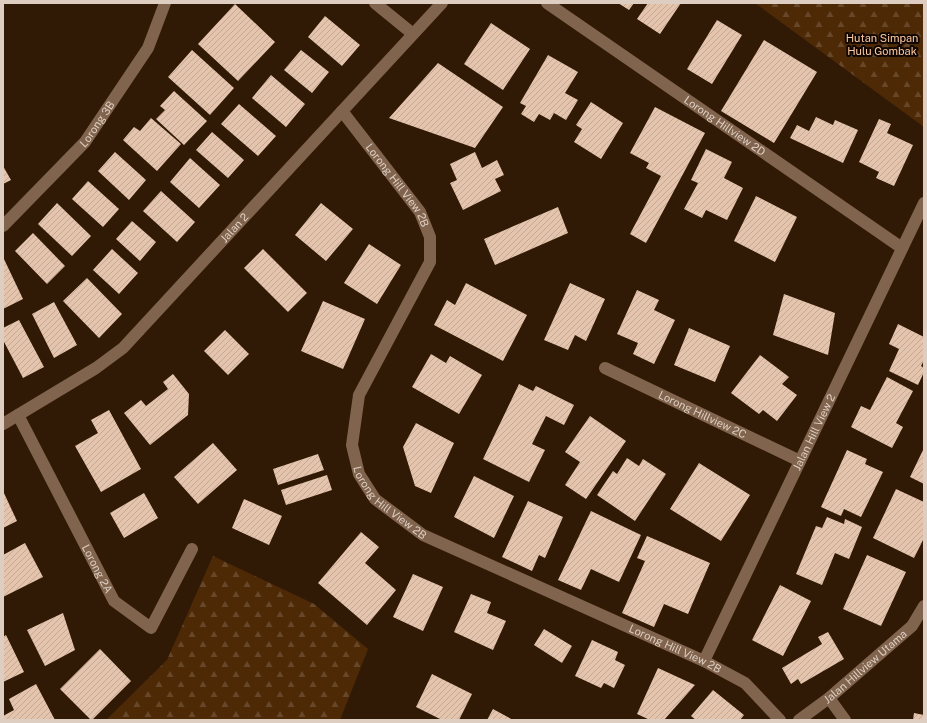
<svg xmlns="http://www.w3.org/2000/svg" width="927" height="723" font-family="'Public Sans',sans-serif">
  <style>
    .forest { fill: url(#forest-firs) }
    .building { fill: url(#building-hatch) }
    .lines { fill: none; stroke-linecap: round; stroke-linejoin: round }
    .minor { stroke: #80644e; stroke-width: 12 }
    .labels { text-anchor: middle; dominant-baseline: central; stroke-width: 4; stroke-linejoin: round; paint-order: stroke }
    .park-label { font-size: 11px; fill: #fdc9a1; stroke: #110702 }
    .street-label { font-size: 11px; fill: #decec2; stroke: #110702 }
  </style>
  <defs>
    <pattern id="forest-firs" width="22" height="20" patternUnits="userSpaceOnUse"><rect width="22" height="20" fill="#4e2906"/><path d="M5 1l3.5 6h-7zM16 11l3.5 6h-7z" fill="#674729"/></pattern>
    <pattern id="building-hatch" width="6" height="6" patternUnits="userSpaceOnUse"><rect width="6" height="6" fill="#e4c4ac"/><path d="M-1 1l2-2M0 6l6-6M5 7l2-2" fill="none" stroke="#c4a995"/></pattern>
  </defs>
  <rect width="100%" height="100%" fill="#311a05"/>
  <!-- forest -->
  <path class="forest" d="M 755,3 L 924,3 L 924,127 Z
    M 213,556 L 314,604 L 368,649 L 340,720 L 106,720 L 167,660 Z"/>
  <!-- building -->
  <path class="building" d="M 618,3 L 634,3 L 629,10 Z
    M 648,3 L 681,3 L 660,34 L 637,19 Z
    M 235,4 L 275,42 L 238,81 L 198,44 Z
    M 325,16 L 360,45 L 342,66 L 308,37 Z
    M 717,20 L 742,35 L 712,84 L 687,69 Z
    M 491,23 L 530,49 L 503,90 L 464,64 Z
    M 764,40 L 817,72 L 774,143 L 721,111 Z
    M 192,50 L 234,88 L 210,115 L 168,77 Z
    M 301,50 L 329,72 L 312,93 L 284,70 Z
    M 548,55 L 578,72 L 565,93 L 578,100 L 566,120 L 554,113 L 550,120 L 539,114 L 534,122 L 521,114 L 526,106 L 520,103 Z
    M 438,63 L 503,107 L 475,148 L 389,118 Z
    M 271,75 L 305,104 L 286,127 L 252,98 Z
    M 174,91 L 207,121 L 184,145 L 156,119 L 165,110 L 160,106 Z
    M 591,102 L 623,123 L 601,159 L 574,142 L 582,129 L 576,125 Z
    M 239,104 L 276,136 L 258,156 L 221,124 Z
    M 655,107 L 705,133 L 646,243 L 630,234 L 661,176 L 646,168 L 649,163 L 630,153 Z
    M 816,117 L 833,125 L 835,120 L 858,130 L 843,163 L 790,138 L 797,125 L 809,131 Z
    M 151,118 L 181,144 L 157,171 L 123,140 L 134,127 L 140,131 Z
    M 879,119 L 891,124 L 887,133 L 913,145 L 894,186 L 876,178 L 879,172 L 859,162 Z
    M 212,132 L 244,160 L 228,178 L 196,150 Z
    M 706,149 L 732,162 L 724,178 L 743,188 L 727,220 L 706,210 L 702,218 L 684,209 L 698,183 L 691,180 Z
    M 115,152 L 146,180 L 129,200 L 98,171 Z
    M 475,152 L 482,168 L 497,160 L 504,175 L 495,179 L 501,191 L 463,210 L 450,183 L 457,180 L 450,164 Z
    M 190,158 L 220,185 L 199,208 L 170,182 Z
    M 3,166 L 11,180 L 3,184 Z
    M 88,181 L 119,209 L 103,227 L 72,199 Z
    M 161,191 L 195,222 L 177,242 L 143,211 Z
    M 756,196 L 797,217 L 775,262 L 734,241 Z
    M 57,203 L 91,236 L 72,256 L 38,224 Z
    M 321,203 L 353,229 L 326,261 L 295,235 Z
    M 558,207 L 568,233 L 495,265 L 484,239 Z
    M 132,221 L 156,242 L 140,261 L 116,239 Z
    M 33,233 L 65,266 L 47,284 L 15,251 Z
    M 369,244 L 401,265 L 377,304 L 344,283 Z
    M 112,249 L 138,273 L 119,294 L 93,270 Z
    M 263,249 L 307,293 L 288,312 L 244,268 Z
    M 3,257 L 23,299 L 3,309 Z
    M 87,278 L 122,314 L 99,338 L 63,301 Z
    M 466,283 L 527,315 L 503,361 L 434,325 L 447,300 L 455,305 Z
    M 570,283 L 605,299 L 586,341 L 575,335 L 568,350 L 544,340 Z
    M 637,290 L 659,300 L 654,310 L 675,320 L 654,364 L 633,354 L 638,343 L 617,334 Z
    M 784,294 L 835,313 L 828,355 L 773,335 Z
    M 323,301 L 365,319 L 343,369 L 301,351 Z
    M 54,302 L 77,345 L 54,358 L 32,314 Z
    M 19,320 L 44,367 L 23,378 L 3,340 L 3,328 Z
    M 898,324 L 924,337 L 924,360 L 921,366 L 924,368 L 924,372 L 918,385 L 889,371 L 899,349 L 889,344 Z
    M 689,328 L 730,346 L 715,382 L 674,365 Z
    M 225,330 L 249,354 L 228,375 L 204,351 Z
    M 431,354 L 446,363 L 450,356 L 482,375 L 459,414 L 412,387 Z
    M 760,355 L 789,377 L 782,384 L 797,395 L 777,421 L 763,410 L 759,414 L 731,393 Z
    M 173,374 L 189,394 L 188,415 L 150,445 L 124,413 L 141,400 L 146,406 L 168,389 L 163,382 Z
    M 887,377 L 913,391 L 896,423 L 903,427 L 892,448 L 851,427 L 861,406 L 870,410 Z
    M 519,384 L 533,391 L 536,386 L 574,405 L 564,425 L 546,416 L 532,444 L 545,450 L 529,482 L 483,459 Z
    M 109,410 L 141,469 L 101,492 L 75,446 L 98,433 L 91,420 Z
    M 590,416 L 626,441 L 586,499 L 565,485 L 580,462 L 565,452 Z
    M 416,423 L 454,443 L 431,493 L 415,486 L 403,447 Z
    M 213,443 L 237,470 L 198,504 L 174,477 Z
    M 924,448 L 924,484 L 910,477 Z
    M 847,450 L 867,459 L 865,464 L 883,472 L 861,517 L 844,509 L 841,516 L 821,507 Z
    M 318,454 L 324,470 L 278,485 L 273,469 Z
    M 627,458 L 639,466 L 643,459 L 666,474 L 635,521 L 597,495 L 613,471 L 617,474 Z
    M 699,463 L 750,495 L 721,541 L 670,509 Z
    M 327,475 L 332,490 L 286,505 L 281,490 Z
    M 474,476 L 514,496 L 494,538 L 454,517 Z
    M 896,489 L 924,502 L 924,538 L 914,558 L 873,538 Z
    M 3,491 L 17,521 L 3,528 Z
    M 144,493 L 158,518 L 124,538 L 110,513 Z
    M 244,499 L 282,516 L 269,545 L 232,528 Z
    M 528,501 L 563,517 L 545,558 L 539,555 L 532,571 L 502,557 Z
    M 591,511 L 641,535 L 619,582 L 591,569 L 581,590 L 558,580 Z
    M 827,517 L 844,524 L 845,519 L 862,527 L 849,559 L 835,553 L 822,585 L 796,574 L 816,526 L 822,528 Z
    M 361,532 L 379,547 L 365,563 L 396,590 L 367,625 L 318,583 Z
    M 647,536 L 710,563 L 688,614 L 664,604 L 654,627 L 622,613 L 645,561 L 637,558 Z
    M 25,543 L 43,577 L 3,597 L 3,555 Z
    M 867,555 L 906,572 L 881,626 L 843,609 Z
    M 413,574 L 443,587 L 423,631 L 393,617 Z
    M 780,585 L 811,601 L 783,656 L 752,640 Z
    M 471,594 L 491,602 L 487,613 L 506,621 L 493,650 L 454,632 Z
    M 63,613 L 75,650 L 45,666 L 27,630 Z
    M 544,629 L 572,646 L 562,663 L 534,645 Z
    M 828,632 L 844,659 L 801,684 L 798,679 L 791,684 L 782,668 L 822,644 L 818,637 Z
    M 6,635 L 24,672 L 3,682 L 3,637 Z
    M 592,640 L 618,652 L 615,660 L 625,665 L 614,688 L 604,683 L 601,688 L 575,676 Z
    M 100,649 L 131,681 L 92,720 L 91,720 L 60,689 Z
    M 658,668 L 695,685 L 664,720 L 650,720 L 637,714 Z
    M 432,674 L 472,694 L 459,720 L 442,720 L 416,707 Z
    M 36,684 L 55,720 L 3,720 L 3,716 L 14,710 L 9,699 Z
    M 713,690 L 744,715 L 740,720 L 696,720 L 691,716 Z
    M 493,709 L 513,720 L 487,720 Z
    M 914,713 L 924,715 L 924,720 L 913,720 Z"/>
  <g class="lines">
    <!-- minor -->
    <g class="minor">
      <path d="M 375,3 L 413,34"/>
      <path id="s1" d="M 547,3 L 902,248"/>
      <path id="s2" d="M 342,111 L 420,212 L 430,237 L 430,262 L 359,395 L 352,445 L 359,474 L 375,499 L 423,535 L 704,661 L 745,683 L 780,720"/>
      <path id="s3" d="M 3,226 L 85,142 L 148,48 L 165,3"/>
      <path id="s4" d="M 605,368 L 800,461"/>
      <path id="s5" d="M 18,415 L 114,601 L 151,628 L 192,549"/>
      <path id="s6" d="M 3,424 L 96,368 L 123,348 L 442,3"/>
      <path id="s7" d="M 704,661 L 924,203"/>
      <path d="M 829,698 L 845,720"/>
      <path id="s8" d="M 799,720 L 829,698 L 912,626 L 924,606"/>
    </g>
  </g>
  <g class="labels">
    <!-- park labels -->
    <g class="park-label">
      <text x="882" y="38">Hutan Simpan<tspan x="882" dy="13">Hulu Gombak</tspan></text>
    </g>
    <!-- street labels -->
    <g class="street-label">
      <text stroke="none"><textPath href="#s3" startOffset="139">Lorong 3B</textPath></text>
      <text stroke="none"><textPath href="#s1" startOffset="216">Lorong Hillview 2D</textPath></text>
      <text stroke="none"><textPath href="#s2" startOffset="93">Lorong Hill View 2B</textPath></text>
      <text stroke="none"><textPath href="#s6" startOffset="306">Jalan 2</textPath></text>
      <text stroke="none"><textPath href="#s4" startOffset="108">Lorong Hillview 2C</textPath></text>
      <text stroke="none"><textPath href="#s7" startOffset="254">Jalan Hill View 2</textPath></text>
      <text stroke="none"><textPath href="#s2" startOffset="453">Lorong Hill View 2B</textPath></text>
      <text stroke="none"><textPath href="#s5" startOffset="173">Lorong 2A</textPath></text>
      <text stroke="none"><textPath href="#s2" startOffset="777">Lorong Hill View 2B</textPath></text>
      <text stroke="none"><textPath href="#s8" startOffset="85">Jalan Hillview Utama</textPath></text>
    </g>
  </g>
  <!-- border -->
  <rect width="927" height="723" fill="none" stroke="#decec2" stroke-width="8"/>
</svg>
